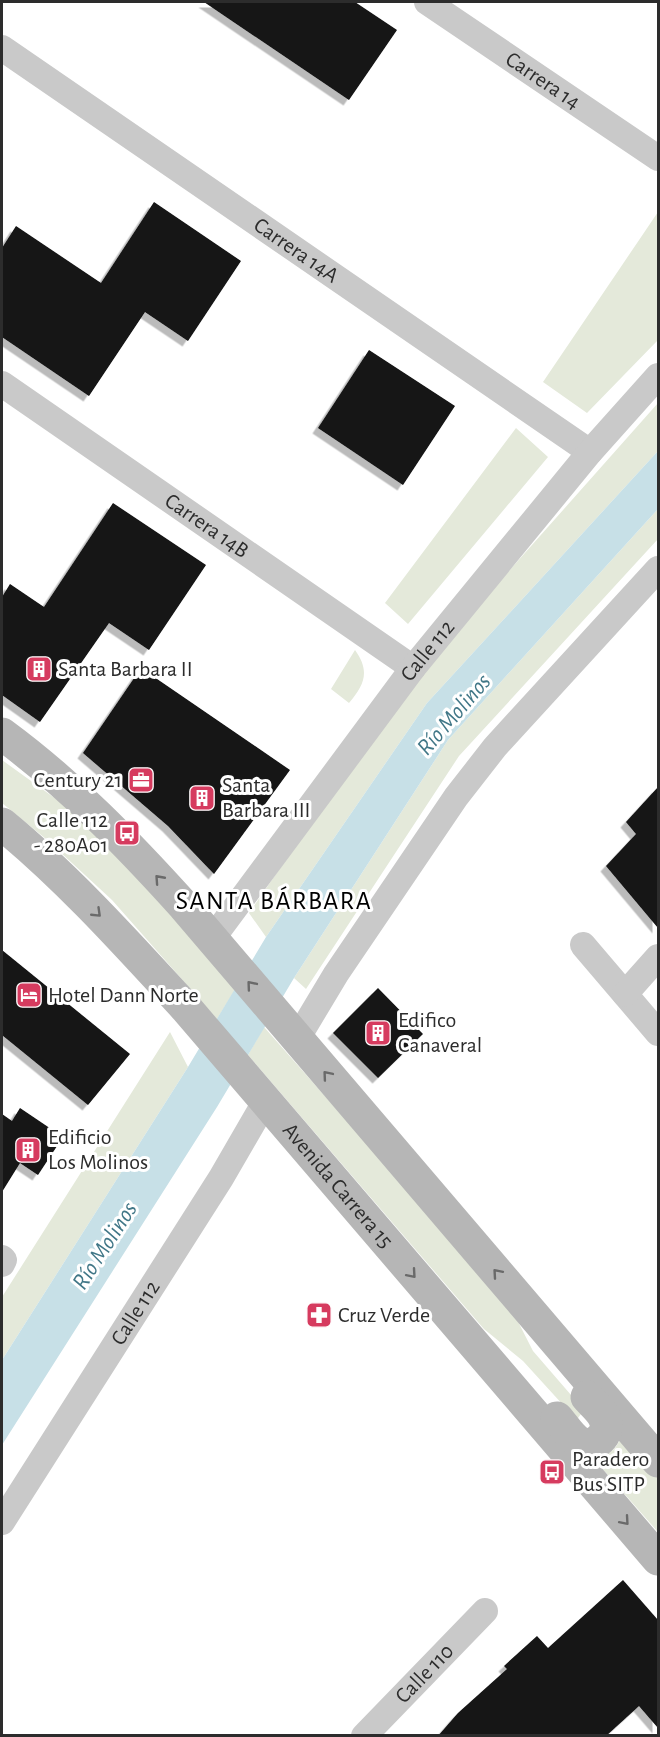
<svg xmlns="http://www.w3.org/2000/svg" width="660" height="1737" font-family="'Alegreya Sans',sans-serif">
  <style>
    .green { fill: #e4e9da }
    .water { fill: #c7e0e7 }
    .building { fill: #131313; filter: url(#shadow) }
    .lines { fill: none; stroke-linecap: round; stroke-linejoin: round }
    .street { stroke: #c9c9c9; stroke-width: 26 }
    .secondary { stroke: #b6b6b6; stroke-width: 33 }
    .oneway { stroke: #6a6a6a }
    .labels { text-anchor: middle; dominant-baseline: central; stroke-width: 6; stroke-linejoin: round; paint-order: stroke }
    .street-label { font-size: 22px; fill: #2c2c2c; stroke: #fff }
    .poi-label { font-size: 22px; fill: #2c2c2c; stroke: #fff; text-anchor: start }
    .water-label { font-size: 24px; font-style: italic; fill: #417787; stroke: #fff }
    .quarter-label { font-size: 26px; letter-spacing: 1.5px; fill: #000; stroke: #fff }
  </style>
  <defs>
    <filter id="shadow"><feDropShadow dx="-5.5" dy="5.5" stdDeviation="0" flood-color="#0004"/></filter>
  </defs>
  <rect width="100%" height="100%" fill="#fff"/>
  <!-- green -->
  <path class="green" d="M 658,212 L 658,340 L 587,413 L 543,382 Z
    M 658,403 L 658,451 L 427,703 L 266,937 L 249,913 L 406,687 Z
    M 516,428 L 548,457 L 408,624 L 385,603 Z
    M 658,509 L 658,539 L 459,756 L 306,989 L 294,978 L 448,740 Z
    M 355,650 C 370,671 365,684 349,703 L 331,689 Z
    M 2,760 L 74,812 L 146,886 L 236,988 L 217,1019 L 112,900 L 46,839 L 2,803 Z
    M 264,1027 L 510,1306 L 533,1351 L 584,1410 L 578,1418 L 574,1417 L 523,1361 L 484,1329 L 248,1055 Z
    M 170,1032 L 188,1067 L 2,1360 L 2,1297 Z
    M 620,1439 L 658,1475 L 658,1532 L 593,1458 C 606,1456 615,1452 620,1439 Z"/>
  <!-- water -->
  <path class="water" d="M 658,451 L 658,509 L 448,740 L 294,978 L 217,1107 L 2,1445 L 2,1360 L 188,1067 L 266,937 L 427,703 Z"/>
  <!-- building -->
  <path class="building" d="M 204,2 L 355,2 L 397,30 L 349,100 Z
    M 154,202 L 241,261 L 188,341 L 145,312 L 89,396 L 2,337 L 2,248 L 16,226 L 101,283 Z
    M 369,350 L 455,406 L 403,485 L 318,428 Z
    M 113,503 L 206,565 L 149,650 L 109,623 L 40,722 L 2,695 L 2,597 L 10,584 L 44,607 Z
    M 141,668 L 290,770 L 214,874 L 168,826 L 83,753 Z
    M 658,787 L 658,928 L 606,866 L 636,834 L 626,822 Z
    M 2,950 L 130,1054 L 88,1105 L 2,1035 Z
    M 378,988 L 423,1034 L 378,1078 L 333,1033 Z
    M 20,1108 L 63,1137 L 38,1175 L 20,1163 L 2,1192 L 2,1114 L 12,1121 Z
    M 623,1580 L 658,1620 L 658,1728 L 639,1706 L 606,1736 L 438,1736 L 458,1713 L 507,1669 L 504,1666 L 537,1636 L 548,1648 Z"/>
  <g class="lines">
    <!-- street -->
    <g class="street">
      <path id="s1" d="M 427,2 L 658,158"/>
      <path id="s2" d="M 2,48 L 590,452"/>
      <path id="s3" d="M 2,384 L 413,668"/>
      <path id="s4" d="M 212,939 L 413,668 L 590,452 L 658,376"/>
      <path d="M 583,945 L 658,1033"/>
      <path d="M 625,994 L 658,957"/>
      <path d="M 297,1039 L 336,974 L 456,797 L 495,747 L 658,569"/>
      <path d="M 2,1258 L 4,1260 L 2,1264"/>
      <path id="s5" d="M 2,1522 L 221,1178 L 265,1102"/>
      <path id="s6" d="M 364,1736 L 485,1611"/>
    </g>
    <!-- secondary -->
    <g class="secondary">
      <path d="M 2,734 C 70,784 128,844 184,906 L 658,1461"/>
      <path id="s7" d="M 2,824 C 69,879 127,944 186,1008 L 658,1559"/>
      <path d="M 557,1418 C 564,1426 571,1438 580,1443 C 594,1450 611,1434 605,1419 C 602,1411 592,1403 587,1397"/>
    </g>
  </g>
  <!-- one-way arrows -->
  <defs><path id="oneway-chevron" d="M-2-3.5L2.5 0L-2 3.5" fill="none" stroke-width="1.6" stroke-linecap="round" stroke-linejoin="round" transform="scale(1.5)"/></defs>
  <g class="oneway">
    <use href="#oneway-chevron" transform="translate(159 879) rotate(-132)"/>
    <use href="#oneway-chevron" transform="translate(97 913) rotate(44)"/>
    <use href="#oneway-chevron" transform="translate(251 985) rotate(-130)"/>
    <use href="#oneway-chevron" transform="translate(327 1075) rotate(-130)"/>
    <use href="#oneway-chevron" transform="translate(497 1273) rotate(-131)"/>
    <use href="#oneway-chevron" transform="translate(412 1274) rotate(49)"/>
    <use href="#oneway-chevron" transform="translate(625 1521) rotate(49)"/>
  </g>
  <!-- icons -->
  <defs>
    <g id="building-square" transform="scale(1.35)"><rect x="-9" y="-9" width="18" height="18" rx="4" fill="#d63b5f" stroke="#fff"/><path d="M-4-6H4V6H1V3H-1V6H-4ZM-2.5-4.3h1.7v1.8h-1.7ZM.8-4.3h1.7v1.8H.8ZM-2.5-1h1.7V.8h-1.7ZM.8-1h1.7V.8H.8Z" fill="#fff"/></g>
    <g id="office-square" transform="scale(1.35)"><rect x="-9" y="-9" width="18" height="18" rx="4" fill="#d63b5f" stroke="#fff"/><path d="M-6-3h4V-5.5h4V-3h4V5H-6ZM-1-4.5V-3h2v-1.5ZM-6 0V1H6V0Z" fill="#fff"/></g>
    <g id="bus-square" transform="scale(1.35)"><rect x="-9" y="-9" width="18" height="18" rx="4" fill="#d63b5f" stroke="#fff"/><path d="M-5-6H5V4H4V6H2V4H-2V6H-4V4H-5ZM-3.5-4V0h7V-4ZM-3.5 1.2v1.5H-2V1.2ZM2 1.2v1.5H3.5V1.2Z" fill="#fff"/></g>
    <g id="hotel-square" transform="scale(1.35)"><rect x="-9" y="-9" width="18" height="18" rx="4" fill="#d63b5f" stroke="#fff"/><path d="M-6-4.5h1.5V1H6V5H4.5V3h-9V5H-6ZM-4 0a1.8 1.8 0 1 1 3.6 0ZM.5 0V-2.5h3Q6-2.5 6 0Z" fill="#fff"/></g>
    <g id="pharmacy-square" transform="scale(1.35)"><rect x="-9" y="-9" width="18" height="18" rx="4" fill="#d63b5f" stroke="#fff"/><path d="M-2-6h4v4h4v4h-4v4h-4v-4h-4v-4h4Z" fill="#fff"/></g>
  </defs>
  <g fill-rule="evenodd">
    <use href="#building-square" x="39" y="669"/>
    <use href="#office-square" x="141" y="780"/>
    <use href="#building-square" x="202" y="798"/>
    <use href="#bus-square" x="127" y="833"/>
    <use href="#hotel-square" x="29" y="995"/>
    <use href="#building-square" x="378" y="1033"/>
    <use href="#building-square" x="28" y="1150"/>
    <use href="#pharmacy-square" x="319" y="1315"/>
    <use href="#bus-square" x="552" y="1472"/>
  </g>
  <g class="labels">
    <!-- street labels -->
    <g class="street-label">
      <text stroke="none"><textPath href="#s1" startOffset="140">Carrera 14</textPath></text>
      <text stroke="none"><textPath href="#s2" startOffset="357">Carrera 14A</textPath></text>
      <text stroke="none"><textPath href="#s3" startOffset="249">Carrera 14B</textPath></text>
      <text stroke="none"><textPath href="#s4" startOffset="360">Calle 112</textPath></text>
      <text stroke="none"><textPath href="#s7" startOffset="494">Avenida Carrera 15</textPath></text>
      <text stroke="none"><textPath href="#s5" startOffset="248">Calle 112</textPath></text>
      <text stroke="none"><textPath href="#s6" startOffset="87">Calle 110</textPath></text>
    </g>
    <!-- poi labels -->
    <g class="poi-label">
      <text x="58" y="669">Santa Barbara II</text>
      <text x="122" y="780" text-anchor="end">Century 21</text>
      <text x="222" y="785">Santa<tspan x="222" dy="25">Barbara III</tspan></text>
      <text x="108" y="820" text-anchor="end">Calle 112<tspan x="108" dy="25">- 280A01</tspan></text>
      <text x="48" y="995">Hotel Dann Norte</text>
      <text x="398" y="1020">Edifico<tspan x="398" dy="25">Canaveral</tspan></text>
      <text x="48" y="1137">Edificio<tspan x="48" dy="25">Los Molinos</tspan></text>
      <text x="338" y="1315">Cruz Verde</text>
      <text x="572" y="1459">Paradero<tspan x="572" dy="25">Bus SITP</tspan></text>
    </g>
    <!-- water labels -->
    <g class="water-label">
      <text transform="translate(454 715) rotate(-49)">Río Molinos</text>
      <text transform="translate(105 1246) rotate(-57)">Río Molinos</text>
    </g>
    <!-- quarter labels -->
    <g class="quarter-label">
      <text x="274" y="901">SANTA BÁRBARA</text>
    </g>
  </g>
  <!-- border -->
  <rect width="660" height="1737" fill="none" stroke="#2c2c2c" stroke-width="6"/>
</svg>
